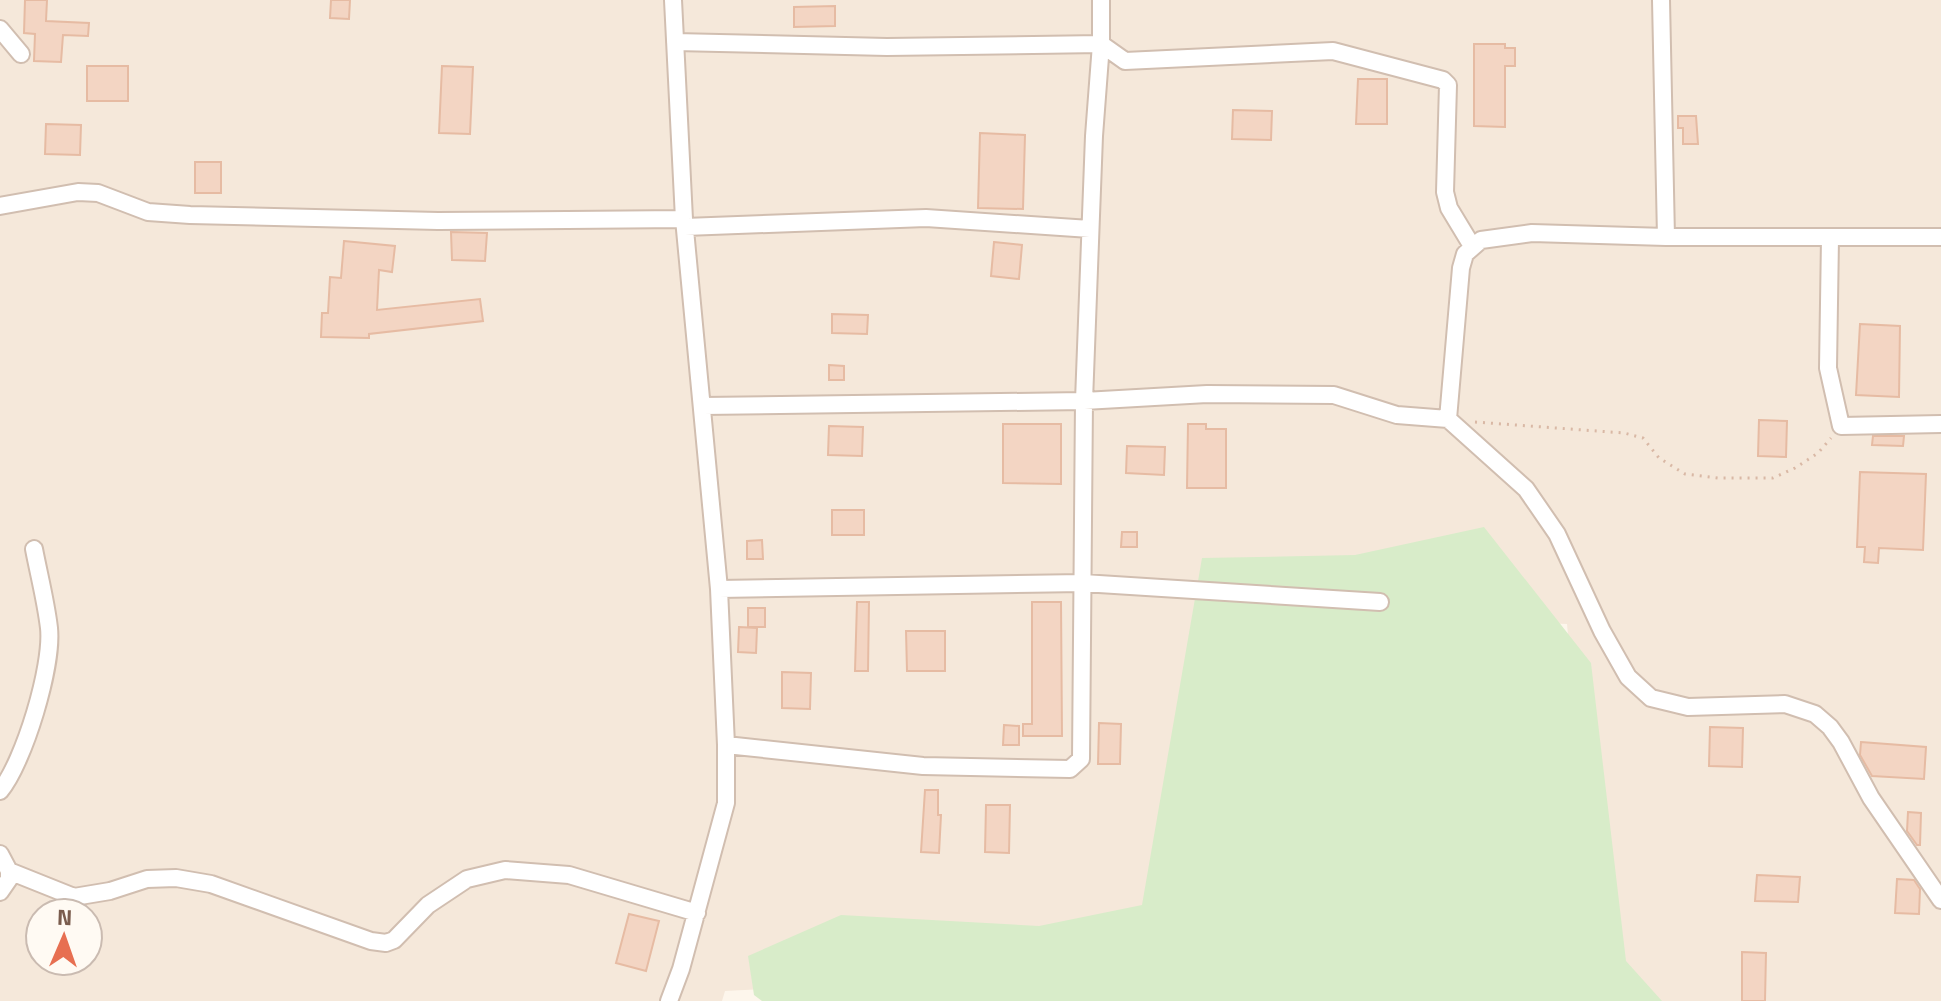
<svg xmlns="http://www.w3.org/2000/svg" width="1941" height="1001" font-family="'Titillium Web',sans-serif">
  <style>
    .residential { fill: #f5e8da; fill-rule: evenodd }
    .green { fill: #d8ecc9 }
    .building { fill: #f3d5c3; stroke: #e6bba3; stroke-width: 2 }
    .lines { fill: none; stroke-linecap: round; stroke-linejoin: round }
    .street-casing { stroke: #d1beb0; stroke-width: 20 }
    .path { stroke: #d9b8a5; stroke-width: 3; stroke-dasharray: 2 6; stroke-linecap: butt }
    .street { stroke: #fff; stroke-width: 16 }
  </style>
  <rect width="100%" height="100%" fill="#fdf6ec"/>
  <!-- residential -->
  <path class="residential" d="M 0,0 L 1941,0 L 1941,1001 L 1349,1001 L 1591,892 L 1567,624 L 1293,615 L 1189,967 L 725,991 L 722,1001 L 0,1001 ZM 40,913 L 88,913 L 88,961 L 40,961 Z"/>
  <!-- green -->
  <path class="green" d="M 1484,527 L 1591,663 L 1626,961 L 1662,1001 L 762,1001 L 754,995 L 748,956 L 841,915 L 1039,926 L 1142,905 L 1202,558 L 1355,555 Z"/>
  <!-- building -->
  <path class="building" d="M 25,0 L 47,0 L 46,21 L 89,23 L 88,36 L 63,35 L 61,62 L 34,61 L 35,34 L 24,33 Z
    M 331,0 L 350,0 L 349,19 L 330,18 Z
    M 835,6 L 835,26 L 794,27 L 794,7 Z
    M 1474,44 L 1505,44 L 1505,48 L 1515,48 L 1515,66 L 1505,66 L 1505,127 L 1474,126 Z
    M 87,66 L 128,66 L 128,101 L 87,101 Z
    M 442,66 L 473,67 L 470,134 L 439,133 Z
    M 1358,79 L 1387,79 L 1387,124 L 1356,124 Z
    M 1233,110 L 1272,111 L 1271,140 L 1232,139 Z
    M 1678,116 L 1696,116 L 1698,144 L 1683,144 L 1683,128 L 1678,128 Z
    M 46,124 L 81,125 L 80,155 L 45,154 Z
    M 980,133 L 1025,135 L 1023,209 L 978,208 Z
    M 195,162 L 221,162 L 221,193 L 195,193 Z
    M 451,232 L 487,233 L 485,261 L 452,260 Z
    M 344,241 L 395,246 L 392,272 L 379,270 L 377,310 L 480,299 L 483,321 L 369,334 L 369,338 L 321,337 L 322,313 L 328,313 L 330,277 L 341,278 Z
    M 994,242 L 1022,245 L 1019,279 L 991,276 Z
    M 832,314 L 868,315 L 867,334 L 832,333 Z
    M 1860,324 L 1900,326 L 1899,397 L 1856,395 Z
    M 829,365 L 844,366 L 844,380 L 829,380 Z
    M 1759,420 L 1787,421 L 1786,457 L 1758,456 Z
    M 1003,424 L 1061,424 L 1061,484 L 1003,483 Z
    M 1188,424 L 1206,424 L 1206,429 L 1226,429 L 1226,488 L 1187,488 Z
    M 829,426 L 863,427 L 862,456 L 828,455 Z
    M 1873,436 L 1904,436 L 1903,446 L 1872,445 Z
    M 1127,446 L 1165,447 L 1164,475 L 1126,473 Z
    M 1860,472 L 1926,474 L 1923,550 L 1879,548 L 1878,563 L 1864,562 L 1865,547 L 1857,547 Z
    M 832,510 L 864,510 L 864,535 L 832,535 Z
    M 1122,532 L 1137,532 L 1137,547 L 1121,547 Z
    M 762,540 L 763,559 L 747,559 L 747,541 Z
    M 857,602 L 869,602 L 868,671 L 855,671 Z
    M 1032,602 L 1061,602 L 1062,736 L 1023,736 L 1023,724 L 1032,724 Z
    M 748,608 L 765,608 L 765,627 L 748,627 Z
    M 739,627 L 757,628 L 756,653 L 738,652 Z
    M 906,631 L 945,631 L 945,671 L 907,671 Z
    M 782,672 L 811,673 L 810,709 L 782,708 Z
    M 1099,723 L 1121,724 L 1120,764 L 1098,764 Z
    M 1004,725 L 1019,726 L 1019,745 L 1003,745 Z
    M 1710,727 L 1743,728 L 1742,767 L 1709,766 Z
    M 1861,742 L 1926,747 L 1924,779 L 1872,776 L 1860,755 Z
    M 925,790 L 938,790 L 938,815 L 941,815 L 939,853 L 921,852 Z
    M 986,805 L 1010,805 L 1009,853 L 985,852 Z
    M 1908,812 L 1921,813 L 1920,845 L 1917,845 L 1907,831 Z
    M 1757,875 L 1800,877 L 1798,902 L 1755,901 Z
    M 1897,879 L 1914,880 L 1920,889 L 1919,914 L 1895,913 Z
    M 629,914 L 659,921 L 646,971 L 616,963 Z
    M 1742,952 L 1766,953 L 1765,1001 L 1742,1001 Z"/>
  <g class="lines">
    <!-- street casing -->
    <g class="street-casing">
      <path id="street" d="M 1661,0 L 1666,237
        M 0,29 L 21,54
        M 675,42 L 887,47 L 1101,44 L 1125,61 L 1333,51 L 1443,80 L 1448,85 L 1445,192 L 1449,208 L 1472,246
        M 0,206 L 78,192 L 98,193 L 148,212 L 190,215 L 438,221 L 684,219
        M 685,227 L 926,218 L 1090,229
        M 1830,238 L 1828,368 L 1841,426 L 1941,424
        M 703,406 L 1084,401 L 1207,394 L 1334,395 L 1397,415 L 1448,419 L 1526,489 L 1557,534 L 1602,631 L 1628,677 L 1651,698 L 1688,707 L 1785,704 L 1815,714 L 1830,727 L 1841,742 L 1871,798 L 1941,900
        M 1448,419 L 1461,268 L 1465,254 L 1481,240 L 1532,233 L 1666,237 L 1941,237
        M 719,589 L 1083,583 L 1380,602
        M 726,745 L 923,766 L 1070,769 L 1081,759 L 1084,401 L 1094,136 L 1101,44 L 1101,0
        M 0,791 C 24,762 53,666 49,628 C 46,602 39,575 34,549
        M 0,854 L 9,871 L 9,879 L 0,892
        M 9,871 L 74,897 L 110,891 L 147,879 L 176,878 L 211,884 L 371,941 L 386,943 L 394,940 L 428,905 L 467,879 L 505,870 L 569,875 L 697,913
        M 669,1001 L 681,969 L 726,803 L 726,745 L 719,589 L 684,219 L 673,0"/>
    </g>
    <!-- path -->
    <path class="path" d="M 1475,422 L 1624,433 L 1643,438 L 1659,458 L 1685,474 L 1718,478 L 1773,478 L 1795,468 L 1818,453 L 1831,438"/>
    <!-- street -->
    <use href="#street" class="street"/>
  </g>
  <!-- north arrow -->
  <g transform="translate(64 937) rotate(2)"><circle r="38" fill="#fffaf3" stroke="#cabbb1" stroke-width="2"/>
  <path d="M0-6L14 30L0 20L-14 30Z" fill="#e76f51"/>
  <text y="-12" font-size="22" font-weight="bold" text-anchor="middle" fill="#7a5c4d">N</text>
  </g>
</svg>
